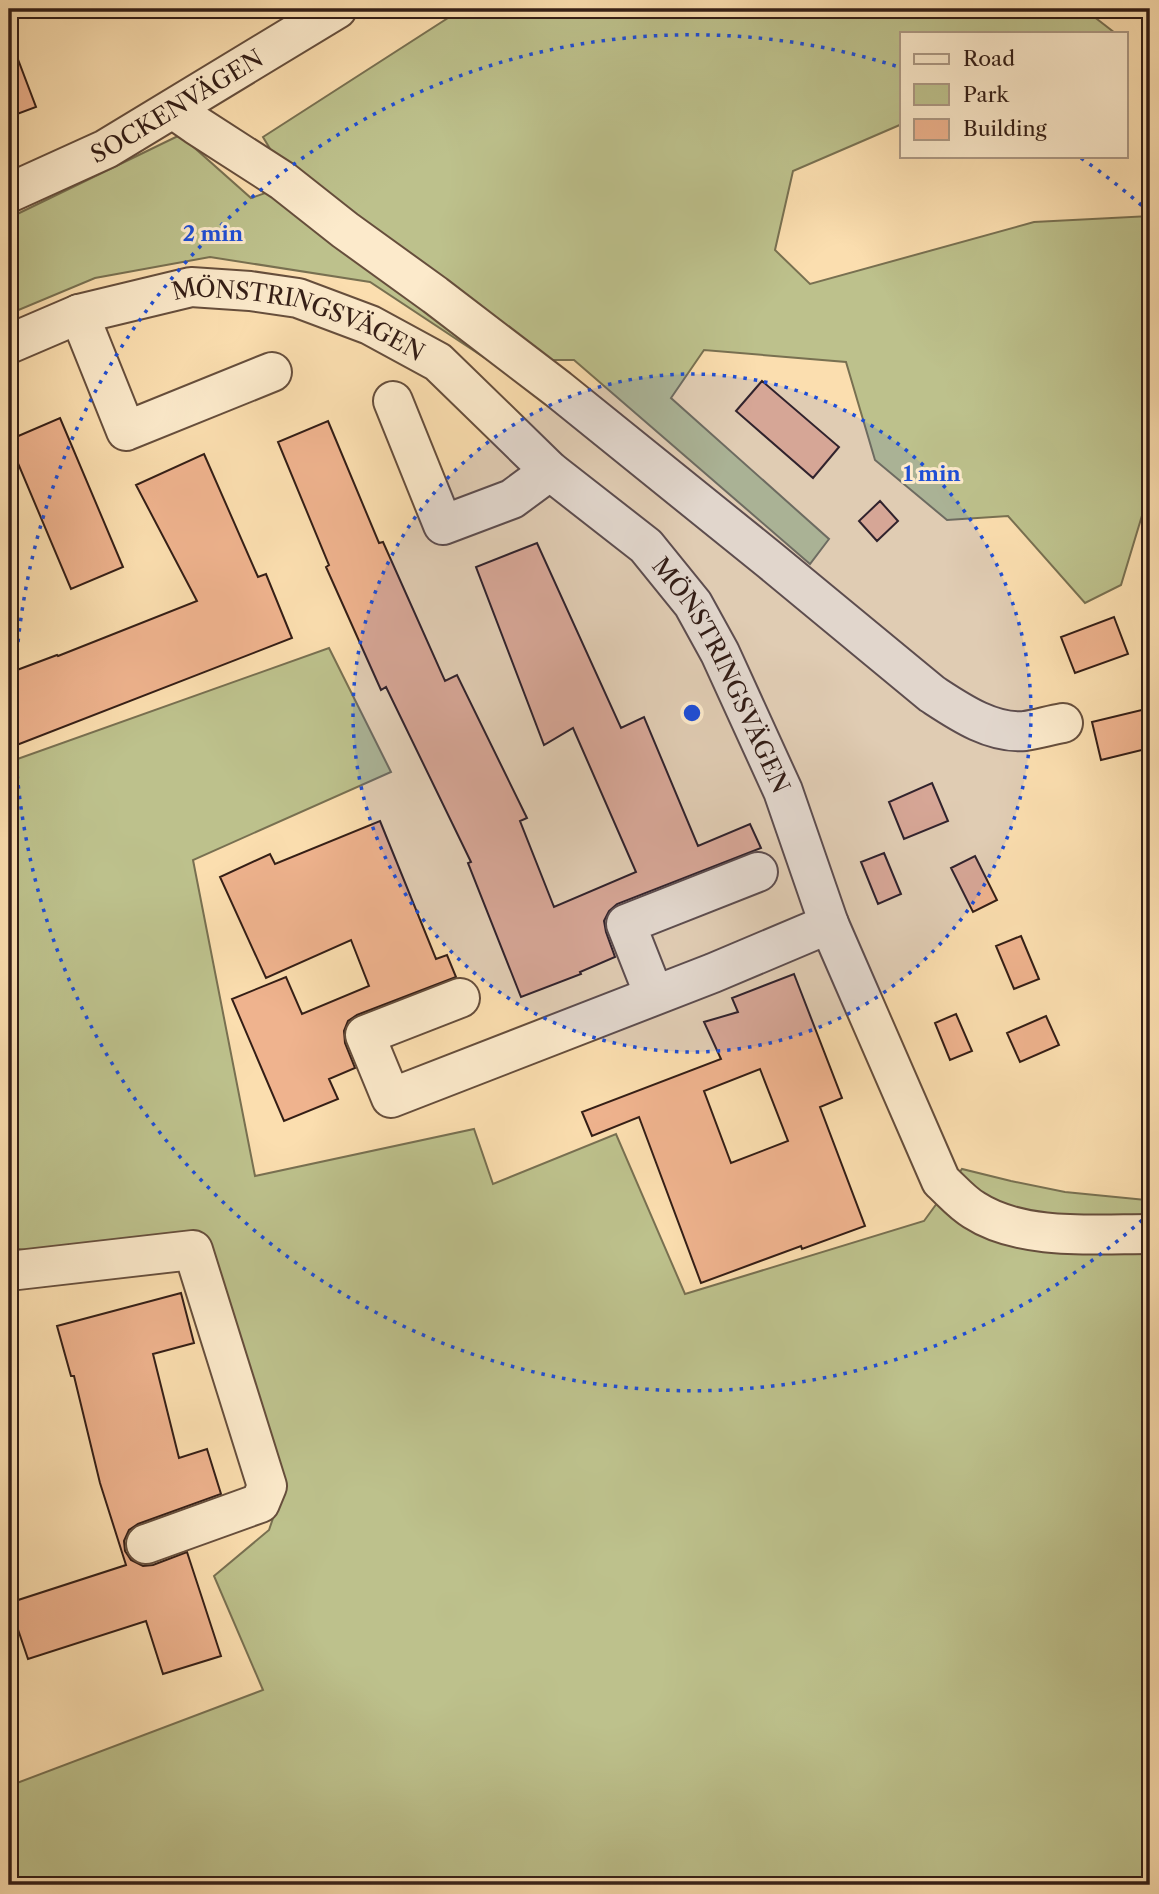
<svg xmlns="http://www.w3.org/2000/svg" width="1159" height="1894" font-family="'Libre Caslon Text',serif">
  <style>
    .green { fill: #bdc18c; stroke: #787051; stroke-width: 2 }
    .building { fill: #efb38e; stroke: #341e16; stroke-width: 2; fill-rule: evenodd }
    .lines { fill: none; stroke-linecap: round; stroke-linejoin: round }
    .minor-casing { stroke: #664e3c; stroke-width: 42 }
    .minor { stroke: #fceacb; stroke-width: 38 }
    .ring { fill: none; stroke: #1d4ed8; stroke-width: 3.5; stroke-dasharray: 3.5 7 }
    .labels { text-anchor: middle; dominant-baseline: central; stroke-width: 6; stroke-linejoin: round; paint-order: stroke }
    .street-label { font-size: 24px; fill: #341e16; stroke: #fceacb }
    .centre { fill: #1d4ed8; stroke: #fceacb; stroke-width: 3.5 }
    .ring-label { font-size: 21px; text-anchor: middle; font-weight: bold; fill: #1d4ed8; stroke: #fceacb; stroke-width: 6; stroke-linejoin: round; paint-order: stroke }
  </style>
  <rect width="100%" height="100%" fill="#fbdeaf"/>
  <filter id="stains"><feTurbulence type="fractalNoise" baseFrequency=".00286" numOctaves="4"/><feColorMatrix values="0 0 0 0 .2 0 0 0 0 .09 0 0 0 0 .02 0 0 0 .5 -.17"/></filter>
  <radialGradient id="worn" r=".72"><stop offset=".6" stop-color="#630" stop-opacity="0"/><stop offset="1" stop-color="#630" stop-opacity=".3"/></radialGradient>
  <!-- green -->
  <path class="green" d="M 462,9 L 1084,9 L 1115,33 L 902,33 L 902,124 L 793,171 L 775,250 L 810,284 L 1034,222 L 1150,216 L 1150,509 L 1144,509 L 1121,585 L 1085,603 L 1008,516 L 947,520 L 875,460 L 846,362 L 704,350 L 671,398 L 829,539 L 810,564 L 574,360 L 488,360 L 370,282 L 210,257 L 95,278 L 9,314 L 9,218 L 180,135 L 251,198 L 291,184 L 263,137 Z
    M 329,648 L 391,772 L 193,860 L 255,1176 L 474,1129 L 493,1184 L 616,1134 L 685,1294 L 924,1221 L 962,1169 L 1011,1181 L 1065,1192 L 1146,1200 L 1150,1199 L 1150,1885 L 9,1885 L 9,1786 L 263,1690 L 214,1576 L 269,1530 L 285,1483 L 211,1247 L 42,1252 L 9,1248 L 9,762 Z"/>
  <!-- building -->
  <path class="building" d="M 9,41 L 11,41 L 36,107 L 9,117 Z
    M 762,381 L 839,447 L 813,478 L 736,411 Z
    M 60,418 L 123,567 L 71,589 L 9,442 L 9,440 Z
    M 328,421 L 379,543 L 383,542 L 445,681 L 457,675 L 527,818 L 520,821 L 554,907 L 636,872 L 573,728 L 544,745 L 476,567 L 537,543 L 621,728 L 644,717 L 698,846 L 750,824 L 761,848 L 617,904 L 609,911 L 604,921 L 606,932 L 615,957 L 580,972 L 581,974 L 521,997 L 468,863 L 471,862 L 386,687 L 381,690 L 326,567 L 329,565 L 278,442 Z
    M 204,454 L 258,577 L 266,574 L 292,638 L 9,748 L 9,673 L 57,655 L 58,656 L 197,601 L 136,485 Z
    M 880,501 L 898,521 L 877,541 L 859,521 Z
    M 1114,617 L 1128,654 L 1075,673 L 1061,637 Z
    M 1150,708 L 1150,748 L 1101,760 L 1092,722 Z
    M 932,783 L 948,821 L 904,839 L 889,802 Z
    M 380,821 L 436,959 L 447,955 L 456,977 L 357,1015 L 348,1021 L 344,1031 L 345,1043 L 355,1068 L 329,1079 L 338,1099 L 284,1121 L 232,999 L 286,977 L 302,1014 L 369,986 L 351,940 L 266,978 L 220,877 L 270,854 L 275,864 Z
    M 884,853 L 901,894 L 878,904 L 861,862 Z
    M 975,856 L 997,900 L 973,912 L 951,868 Z
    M 1021,936 L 1039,979 L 1014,989 L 996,946 Z
    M 794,974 L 842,1098 L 820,1107 L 865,1226 L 802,1249 L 801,1246 L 701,1283 L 639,1117 L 592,1136 L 582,1112 L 721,1059 L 704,1022 L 738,1012 L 732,998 ZM 760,1069 L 788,1141 L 731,1163 L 704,1091 Z
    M 956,1014 L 972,1051 L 950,1060 L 935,1023 Z
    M 1046,1016 L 1059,1045 L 1020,1062 L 1007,1033 Z
    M 181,1293 L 194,1343 L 153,1354 L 179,1458 L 207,1449 L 221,1494 L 138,1524 L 129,1530 L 124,1541 L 125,1551 L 131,1560 L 143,1566 L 153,1565 L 187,1552 L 221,1656 L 163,1674 L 146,1621 L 28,1659 L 9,1603 L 126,1565 L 100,1483 L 74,1376 L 71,1376 L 57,1326 Z"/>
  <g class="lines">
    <!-- minor casing -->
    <g class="minor-casing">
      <g id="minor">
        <path d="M 173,109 L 196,125 L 283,181 L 345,230 L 435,295 L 558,389 L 771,561 L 932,694 C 958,711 991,734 1025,731 C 1038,729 1051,725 1063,723"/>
        <path id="s1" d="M 9,193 L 106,149 L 337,9"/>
        <path d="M 79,314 L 126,431 L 272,372"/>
        <path id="s2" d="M 9,344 L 79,314 L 191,287 L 250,291 L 298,298 L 370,325 L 438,362 L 550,471 L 646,546 L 693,604 L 720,653 L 783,791 L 829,924 L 941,1181 C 952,1191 962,1203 974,1210 C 1022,1241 1095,1234 1150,1234"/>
        <path d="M 393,401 L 443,525 L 512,499 L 550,471"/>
        <path d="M 654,995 L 626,924 L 758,872"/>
        <path d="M 460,998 L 365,1035 L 391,1098 L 713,973 L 829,924"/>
        <path d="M 9,1271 L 193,1250 L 267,1486 L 260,1503 L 146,1544"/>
      </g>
    </g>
    <!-- minor -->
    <use href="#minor" class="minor"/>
  </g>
  <!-- distance rings -->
  <circle cx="692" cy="713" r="339" fill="#1d4ed8" fill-opacity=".12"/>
  <g class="ring">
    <circle cx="692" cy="713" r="339"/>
    <path d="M1150 1213A678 678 0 1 1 902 68M1081 158A678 678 0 0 1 1150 213"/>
  </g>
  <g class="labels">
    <!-- street labels -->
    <g class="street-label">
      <text stroke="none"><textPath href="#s1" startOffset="189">SOCKENVÄGEN</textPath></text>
      <text stroke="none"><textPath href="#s2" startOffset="304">MÖNSTRINGSVÄGEN</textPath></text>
      <text stroke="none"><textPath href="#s2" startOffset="882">MÖNSTRINGSVÄGEN</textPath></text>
    </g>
  </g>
  <circle cx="692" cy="713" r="10" class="centre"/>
  <g class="ring-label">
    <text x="213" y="241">2 min</text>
    <text x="932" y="481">1 min</text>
  </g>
  <!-- margin -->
  <rect width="1159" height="1894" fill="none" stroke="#fbdeaf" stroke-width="35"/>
  <rect x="10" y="10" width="1138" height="1873" fill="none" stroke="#341e16" stroke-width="3.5"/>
  <rect x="18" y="18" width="1124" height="1859" fill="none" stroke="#341e16" stroke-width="2"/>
  <!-- legend -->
  <rect x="900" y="32" width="228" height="126" fill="#fceacb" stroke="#ac9883" stroke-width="2"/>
  <rect x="914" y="54" width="35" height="10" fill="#fceacb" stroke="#ac9883" stroke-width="2"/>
  <text x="963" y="66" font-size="21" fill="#341e16">Road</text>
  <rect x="914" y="84" width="35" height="21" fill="#bdc18c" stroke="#ac9883" stroke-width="2"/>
  <text x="963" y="102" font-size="21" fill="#341e16">Park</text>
  <rect x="914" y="119" width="35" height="21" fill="#efb38e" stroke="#ac9883" stroke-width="2"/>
  <text x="963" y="136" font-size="21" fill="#341e16">Building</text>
  <rect width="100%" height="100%" filter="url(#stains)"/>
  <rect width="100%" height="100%" fill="url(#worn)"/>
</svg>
